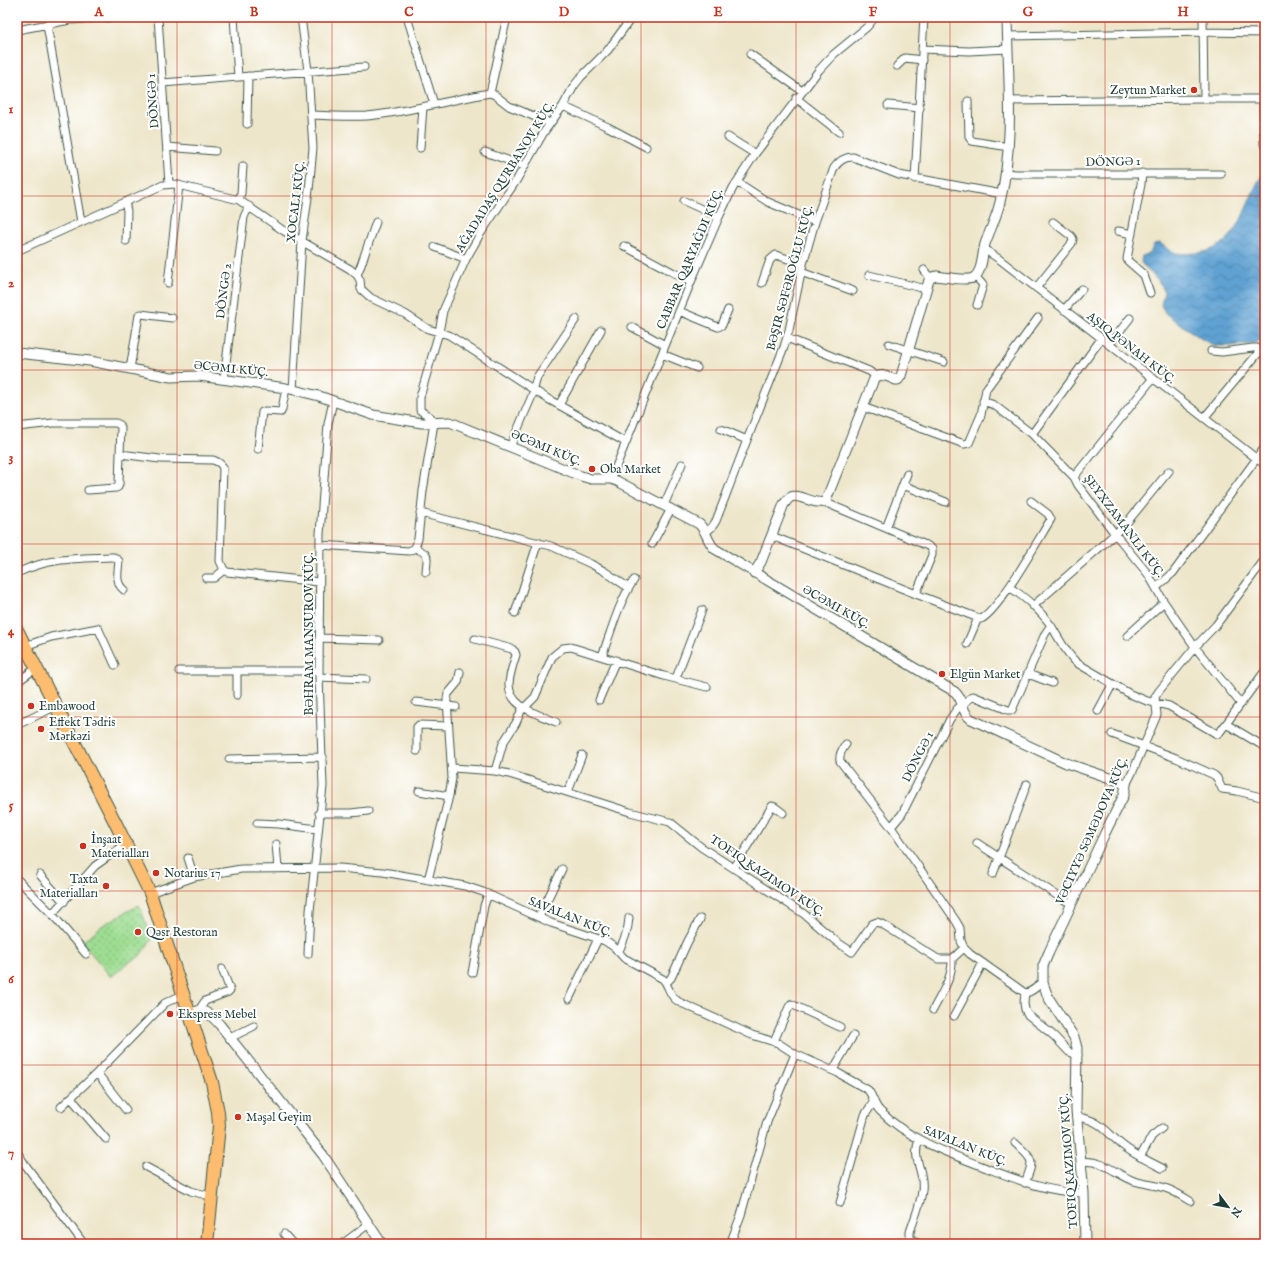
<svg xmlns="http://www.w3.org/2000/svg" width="1282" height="1261" font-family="'IM FELL English',serif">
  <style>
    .green { fill: url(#green-dots); stroke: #5e8d63 }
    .water { fill: url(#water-waves); stroke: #3e6f83 }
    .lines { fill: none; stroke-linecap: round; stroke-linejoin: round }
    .minor-casing { stroke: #3e564a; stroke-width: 9 }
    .tertiary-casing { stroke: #3e564a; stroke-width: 11 }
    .primary-casing { stroke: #3e564a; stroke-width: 14 }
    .minor { stroke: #fff; stroke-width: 7 }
    .tertiary { stroke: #fff; stroke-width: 9 }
    .primary { stroke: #fcbd6f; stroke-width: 12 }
    .grid { fill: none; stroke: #c8321e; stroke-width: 1; stroke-opacity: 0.55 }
    .poi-dot { fill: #c8321e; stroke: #fff; stroke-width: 1.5 }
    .labels { text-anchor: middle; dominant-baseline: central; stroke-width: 4; stroke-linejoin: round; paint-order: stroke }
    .poi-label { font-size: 12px; fill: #1f3d34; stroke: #fff; text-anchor: start }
    .street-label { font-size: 12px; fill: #1f3d34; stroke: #fff }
    .neatline { fill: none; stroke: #c8321e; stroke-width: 1.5 }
    .grid-label { font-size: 13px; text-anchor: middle; font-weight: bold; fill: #c8321e }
  </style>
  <defs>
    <pattern id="green-dots" width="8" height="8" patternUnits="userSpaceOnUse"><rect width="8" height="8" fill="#9edd92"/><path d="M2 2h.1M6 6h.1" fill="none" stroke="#80b478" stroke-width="1.8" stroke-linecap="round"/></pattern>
    <pattern id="water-waves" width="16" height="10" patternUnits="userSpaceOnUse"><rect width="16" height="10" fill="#5ea1d2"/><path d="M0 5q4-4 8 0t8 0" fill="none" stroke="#4d84ab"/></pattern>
  </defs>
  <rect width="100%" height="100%" fill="#fff"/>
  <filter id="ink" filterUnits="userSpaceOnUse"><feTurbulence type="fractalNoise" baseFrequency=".025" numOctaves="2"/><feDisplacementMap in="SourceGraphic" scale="8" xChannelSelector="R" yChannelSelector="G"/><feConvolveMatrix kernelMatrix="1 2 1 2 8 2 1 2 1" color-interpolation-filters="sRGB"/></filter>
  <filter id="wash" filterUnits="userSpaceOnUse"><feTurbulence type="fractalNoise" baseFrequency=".012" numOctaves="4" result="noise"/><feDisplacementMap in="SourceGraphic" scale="16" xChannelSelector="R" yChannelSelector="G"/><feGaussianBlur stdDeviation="0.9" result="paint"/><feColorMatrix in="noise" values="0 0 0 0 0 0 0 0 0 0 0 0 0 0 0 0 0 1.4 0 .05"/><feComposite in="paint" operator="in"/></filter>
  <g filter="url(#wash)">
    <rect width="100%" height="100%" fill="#eee6ca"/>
    <!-- green -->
    <path class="green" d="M 139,905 L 152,939 L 139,957 L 129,962 L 111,977 L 82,942 L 103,925 Z"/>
    <!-- water -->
    <path class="water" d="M 1265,171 L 1265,338 L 1253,344 L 1229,346 L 1216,346 L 1203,340 L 1166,314 L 1161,305 L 1164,292 L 1162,286 L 1153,275 L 1144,267 L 1141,262 L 1142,256 L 1150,253 L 1154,244 L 1160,243 C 1164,246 1168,250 1173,252 C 1180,255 1190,253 1197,253 C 1244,248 1242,201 1265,171 Z"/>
  </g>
  <g filter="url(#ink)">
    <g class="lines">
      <!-- minor casing -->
      <g class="minor-casing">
        <path id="minor" d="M 158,17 L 169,184
          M 234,17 L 238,77
          M 407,17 L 434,104
          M 1203,17 L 1204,99
          M 47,25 L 81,222
          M 17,30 L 70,20 L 120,17
          M 1007,36 L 1204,32 L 1265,33
          M 922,49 L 969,51 L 1008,49
          M 750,54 L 802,91
          M 897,66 L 905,58 L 922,60
          M 162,83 L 364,67
          M 490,93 L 507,17
          M 796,98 L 839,132
          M 1263,99 L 1264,144
          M 968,101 L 969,137 L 972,141 L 1009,147
          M 1009,101 L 1204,99 L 1265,99
          M 888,105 L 920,108
          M 563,106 L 608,127 L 646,147
          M 312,115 C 330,116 349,117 367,116 C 409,112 449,100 490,93 L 495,95 L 509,106 L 550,123
          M 247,124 L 248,76
          M 728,137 L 755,154
          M 167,147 L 215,151
          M 420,148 L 423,107
          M 485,152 L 524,166
          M 1005,173 L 1016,174 L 1221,174
          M 1142,173 L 1141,184 L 1127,259 L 1128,261 L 1144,275 L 1150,293
          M 915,179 L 924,17
          M 737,182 L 768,202 L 815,222
          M 239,200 L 241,193 L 243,166
          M 684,201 L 719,217
          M 125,202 L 127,211 L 126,241
          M 1118,231 L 1132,234
          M 624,246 L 691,282
          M 435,247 L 466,259
          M 984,249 L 999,259 L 1265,465
          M 17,251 L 163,185 L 174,184 L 239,200 L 284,231 L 350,269 L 357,275 L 360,280 L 361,289 L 371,298 L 405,314 L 428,329 L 449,335 L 548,399 L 625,442
          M 924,270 L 930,278
          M 801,272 L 853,291
          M 357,275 L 361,265 L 376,222
          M 869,275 L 926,289
          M 975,276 L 983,285 L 977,305
          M 168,283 L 179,185
          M 762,283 L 770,260 L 776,255 L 803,264
          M 1036,288 L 1072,243 L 1073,239 L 1071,236 L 1053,222
          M 1064,310 L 1082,289
          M 679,311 L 718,327 L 722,325 L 728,310
          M 632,327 L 665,345
          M 787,338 L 869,371 L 876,376
          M 889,344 L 944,362
          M 1109,345 L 1130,318
          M 1211,351 L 1222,352 L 1253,348 L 1257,348 L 1260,351
          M 662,354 L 697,368
          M 130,369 L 139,315 L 141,314 L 172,318
          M 224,379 L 244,217 L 249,206
          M 293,390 L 302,241 L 309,190 L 313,148 L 308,71 L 301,17
          M 983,401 L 994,405 L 1032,434 L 1074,477 L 1078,485 L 1115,534 L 1148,574 L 1164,602 L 1195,647 L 1241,704
          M 559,405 L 601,330
          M 863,407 L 964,444 L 969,443 L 981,415 L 986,389 L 1038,318
          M 1204,418 L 1260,351 L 1265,348
          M 17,427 L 53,423 L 116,423 L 120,425 L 121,428 L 120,454 L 160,459 L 213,460 C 218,462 221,463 223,468 L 220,561 L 224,570 L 227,572 L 319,582
          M 721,429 L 747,440
          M 1032,434 L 1101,339
          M 510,447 L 532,396 L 537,377 L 576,319
          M 258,449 L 262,412 L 265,411 L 281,412 L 282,409 L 286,388
          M 1074,477 L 1153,378
          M 611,479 L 691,282 L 719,217 L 733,188 L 755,154 L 819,70 L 834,54 L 867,27 L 875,17
          M 903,485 L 946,502
          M 88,490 L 116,488 L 118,487 L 119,484 L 120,454
          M 824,502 L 928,546 L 932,549 L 932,555 L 916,594
          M 664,505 L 682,464
          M 420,513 L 551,546 L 591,564 L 604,571 L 629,588
          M 886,528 L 907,474
          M 705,533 L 712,527 L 716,521 L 747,440 L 784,347 L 789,330 L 803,264 L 815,222 L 834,168 C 839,161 844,157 853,157 L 899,175 L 1002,194
          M 772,536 L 916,594 L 981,619 C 999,611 1039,538 1051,519 L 1048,514 L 1031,501
          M 652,544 L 671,509
          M 320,545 L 409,551 L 415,548 L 418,539 L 423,491 L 434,423 C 433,416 425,415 420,410 L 420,397 L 439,332 L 443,311 L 466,259 L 479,236 L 516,181 L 544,132 L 563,106 L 574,86 L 581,77 L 608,50 L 632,17
          M 415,548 C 431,555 427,556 426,572
          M 17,573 C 49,558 76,558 111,557 L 114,557 L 119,561 C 118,572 115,583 124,590
          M 206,578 L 214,578 L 224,570
          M 1009,587 C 1024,596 1042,612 1052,627 C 1060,640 1066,653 1077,663 L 1130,694 L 1147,701 L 1169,706 L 1217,734 L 1220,732 L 1265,671
          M 1156,588 L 1173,573 L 1265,447
          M 1033,606 L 1124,526 L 1169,471
          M 515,613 L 538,542
          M 1127,636 L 1164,602
          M 319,638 L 379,640
          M 475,639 L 512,649 L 515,652 L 516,655 C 513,664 510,674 509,683 C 508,707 538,714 556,722
          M 967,644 L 978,618
          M 25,646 L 51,637 L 98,628 L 99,630 L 115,665
          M 602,656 C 611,632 619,601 634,580
          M 179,671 L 319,671
          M 1028,674 L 1052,683
          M 319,677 L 366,679
          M 676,678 L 702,610
          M 17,682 L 31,672
          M 237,695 L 237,672
          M 599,700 L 616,660
          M 416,702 L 456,707
          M 1098,711 L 1112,685
          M 1226,724 L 1265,747
          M 17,725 L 50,709
          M 1112,734 L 1176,758 L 1214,775 L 1217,778 L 1222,789 L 1237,791 L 1265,798
          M 846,744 C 842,750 839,754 840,761 L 891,827
          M 417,751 L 417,727 L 419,725 L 448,726
          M 229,759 L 323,757
          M 453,768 L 495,771 L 509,774 L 630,812 L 670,822 L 701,847 L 804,914 L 837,942 L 852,952 L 872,924 L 877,922 L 882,924 L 938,959 L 952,959 L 964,948 L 970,954 L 1025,993 C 1032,993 1036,986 1043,983
          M 495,771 L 503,743 L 516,723 L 521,711 L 535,697 L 552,657 L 563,648 L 571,647 L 664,676 L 707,687
          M 1126,785 L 1133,771 L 1157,715 L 1155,697 L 1159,691 L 1195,647 L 1216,625 L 1265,559
          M 419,791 L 449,796
          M 568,792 L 582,755
          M 319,813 L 351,813 L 368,811
          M 257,823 L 279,824 L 317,829
          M 977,843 L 1061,898 L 1072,904
          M 276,844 L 278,868
          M 188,858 L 194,877
          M 734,868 L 772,806 L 775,807 L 783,813
          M 993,874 L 1027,784
          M 40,875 L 64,902
          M 17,879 L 52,914 L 86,954
          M 428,880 L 449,796 L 452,778 L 447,699 L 448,694 L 458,682 L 460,672
          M 150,893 L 194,877 L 241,869 L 339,868 L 383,872 L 465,886 L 483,892 L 551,923 L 605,941 L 614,947 L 624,958 L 663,979 C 670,987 668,995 679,1002 L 752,1035 L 778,1043 L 795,1054 L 838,1073 L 868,1090 C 873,1096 874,1105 880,1111 C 908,1139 947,1153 984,1167 C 1015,1179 1050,1193 1084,1193
          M 52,914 L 95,866 L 120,848
          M 539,917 L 562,869
          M 964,948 L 961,941 L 960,928 L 956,921 L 891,827 L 902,814 L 950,719 L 957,709 L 973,696 L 1008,710 L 1012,710 L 1045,634 L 1051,625
          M 618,952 C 625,941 628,931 629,918
          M 308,954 L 310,911 L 323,786 L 319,677 L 320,534 L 328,424 L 333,401
          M 472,973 L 484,906 L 488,894
          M 666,983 L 671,978 L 688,941 L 700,919
          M 1025,993 C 1024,1001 1023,1007 1027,1014 L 1054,1036 L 1069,1052 L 1078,1055
          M 569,999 L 598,939
          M 199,1010 L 205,1001 L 228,992 L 230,990 L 222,969
          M 933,1010 C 941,994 953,977 952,959
          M 954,1016 L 983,963
          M 230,1038 L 254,1026
          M 774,1041 L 789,1007 L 791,1004 L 840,1027
          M 833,1070 L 853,1036
          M 97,1073 L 126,1110
          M 71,1098 L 106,1139
          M 61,1107 L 97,1073 L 165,1003 L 178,997
          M 1076,1117 C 1100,1119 1106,1132 1122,1145 C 1134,1155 1149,1161 1162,1168
          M 1015,1143 C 1033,1160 1035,1158 1025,1183
          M 17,1152 L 24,1163 L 84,1244
          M 1140,1157 L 1152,1136 L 1162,1128
          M 1082,1162 C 1102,1159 1116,1174 1134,1181 C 1144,1184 1155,1185 1165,1188 C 1174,1191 1182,1196 1190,1201
          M 146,1167 L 191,1191 L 206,1195
          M 840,1203 L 865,1115 L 874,1101
          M 284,1234 L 293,1244
          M 342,1244 L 369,1224
          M 730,1244 L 741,1215 L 767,1122 L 795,1054
          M 919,1244 L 910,1238 L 910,1232 C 914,1219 921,1204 922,1190 C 925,1171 911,1159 919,1140"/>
      </g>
      <!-- tertiary casing -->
      <g class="tertiary-casing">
        <path id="tertiary" d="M 17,353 L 90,361 L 171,377 L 199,376 L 286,388 L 319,396 L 373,415 L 422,423 L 450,422 L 581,476 L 591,479 L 611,479 L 617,481 L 699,524 C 707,531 707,542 715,549 L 955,692 C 964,700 961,712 971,719 L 1066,763 L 1119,781 L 1126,785 L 1124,795 L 1105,833 L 1049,952 L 1043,966 L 1043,983 L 1048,997 L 1074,1037 L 1077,1048 L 1076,1110 L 1084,1193 L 1085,1244
          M 754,573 L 761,562 L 784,504 C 786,502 788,498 791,497 C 799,493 813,505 824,502 L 826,500 L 874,379 C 880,372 888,377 896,380 L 898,380 L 901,376 L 929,280 L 932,277 L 937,276 C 944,277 967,281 973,278 C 983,272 982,254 985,244 C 990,230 997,216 1000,202 C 1015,141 1008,78 1007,17
          M 184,1014 C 203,1008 207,1010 220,1025 L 323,1155 L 382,1244"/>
      </g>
      <!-- primary casing -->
      <g class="primary-casing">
        <path id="primary" d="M 17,630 L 116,824 L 150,893 L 212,1082 L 218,1112 L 219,1126 L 207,1244"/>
      </g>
      <!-- minor -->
      <use href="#minor" class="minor"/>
      <!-- tertiary -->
      <use href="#tertiary" class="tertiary"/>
      <!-- primary -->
      <use href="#primary" class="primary"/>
    </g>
  </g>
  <!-- grid -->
  <path class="grid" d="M 177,17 L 177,1244M 332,17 L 332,1244M 486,17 L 486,1244M 641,17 L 641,1244M 796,17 L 796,1244M 950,17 L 950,1244M 1105,17 L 1105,1244M 17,196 L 1265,196M 17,370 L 1265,370M 17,544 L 1265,544M 17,717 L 1265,717M 17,891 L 1265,891M 17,1065 L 1265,1065"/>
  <!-- markers -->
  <g class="poi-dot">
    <circle cx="1194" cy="90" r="4"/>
    <circle cx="592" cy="469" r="4"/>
    <circle cx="942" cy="674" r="4"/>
    <circle cx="31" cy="706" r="4"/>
    <circle cx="41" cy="729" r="4"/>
    <circle cx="83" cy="846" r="4"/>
    <circle cx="156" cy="873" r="4"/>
    <circle cx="106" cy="886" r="4"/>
    <circle cx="138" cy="932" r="4"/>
    <circle cx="170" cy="1014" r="4"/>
    <circle cx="238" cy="1117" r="4"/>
  </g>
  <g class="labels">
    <!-- poi labels -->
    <g class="poi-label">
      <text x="1186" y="90" text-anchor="end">Zeytun Market</text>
      <text x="600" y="469">Oba Market</text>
      <text x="950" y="674">Elgün Market</text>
      <text x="39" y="706">Embawood</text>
      <text x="49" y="722">Effekt Tədris<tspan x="49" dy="14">Mərkəzi</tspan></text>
      <text x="91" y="839">İnşaat<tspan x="91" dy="14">Materialları</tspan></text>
      <text x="164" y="873">Notarius 17</text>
      <text x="98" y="879" text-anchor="end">Taxta<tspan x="98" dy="14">Materialları</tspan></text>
      <text x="146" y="932">Qəsr Restoran</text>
      <text x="178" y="1014">Ekspress Mebel</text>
      <text x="246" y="1117">Məşəl Geyim</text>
    </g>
    <!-- street labels -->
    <g class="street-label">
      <text transform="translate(153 101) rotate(-94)">DÖNGƏ 1</text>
      <text transform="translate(1113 162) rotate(-1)">DÖNGƏ 1</text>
      <text transform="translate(505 177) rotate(-58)">AĞADADAŞ QURBANOV KÜÇ.</text>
      <text transform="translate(296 202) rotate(-83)">XOCALI KÜÇ.</text>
      <text transform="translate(690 259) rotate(-67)">CABBAR QARYAĞDI KÜÇ.</text>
      <text transform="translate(790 278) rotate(-75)">BƏŞIR SƏFƏROĞLU KÜÇ.</text>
      <text transform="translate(224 291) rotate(-83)">DÖNGƏ 2</text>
      <text transform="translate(1131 348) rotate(38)">AŞIQ PƏNAH KÜÇ.</text>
      <text transform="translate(231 369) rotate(6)">ƏCƏMI KÜÇ.</text>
      <text transform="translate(546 448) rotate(23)">ƏCƏMI KÜÇ.</text>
      <text transform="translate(1124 526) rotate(53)">ŞEYXZAMANLI KÜÇ.</text>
      <text transform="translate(836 607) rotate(30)">ƏCƏMI KÜÇ.</text>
      <text transform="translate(309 634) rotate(-90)">BƏHRAM MANSUROV KÜÇ.</text>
      <text transform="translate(918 757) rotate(-63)">DÖNGƏ 1</text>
      <text transform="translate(1092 831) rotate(-66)">VƏCIYYƏ SƏMƏDOVA KÜÇ.</text>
      <text transform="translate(767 876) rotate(34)">TOFIQ KAZIMOV KÜÇ.</text>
      <text transform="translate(570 917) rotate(22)">SAVALAN KÜÇ.</text>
      <text transform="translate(965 1146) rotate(22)">SAVALAN KÜÇ.</text>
      <text transform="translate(1069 1161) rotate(-94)">TOFIQ KAZIMOV KÜÇ.</text>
    </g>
  </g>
  <!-- margin -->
  <rect width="1282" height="1261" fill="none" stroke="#fff" stroke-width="44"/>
  <!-- north arrow -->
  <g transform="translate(1228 1207) rotate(122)" stroke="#ffffff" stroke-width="3" paint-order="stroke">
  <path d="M0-3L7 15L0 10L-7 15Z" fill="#1f3d34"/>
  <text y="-6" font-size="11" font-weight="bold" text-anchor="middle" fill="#1f3d34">N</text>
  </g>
  <rect x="22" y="22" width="1238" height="1217" class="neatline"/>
  <g class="grid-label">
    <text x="99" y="16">A</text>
    <text x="254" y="16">B</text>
    <text x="409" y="16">C</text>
    <text x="564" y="16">D</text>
    <text x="718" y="16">E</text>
    <text x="873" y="16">F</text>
    <text x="1028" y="16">G</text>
    <text x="1183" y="16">H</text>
    <text x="11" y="113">1</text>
    <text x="11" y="287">2</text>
    <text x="11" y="461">3</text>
    <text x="11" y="635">4</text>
    <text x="11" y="809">5</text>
    <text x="11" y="983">6</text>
    <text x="11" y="1157">7</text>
  </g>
</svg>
